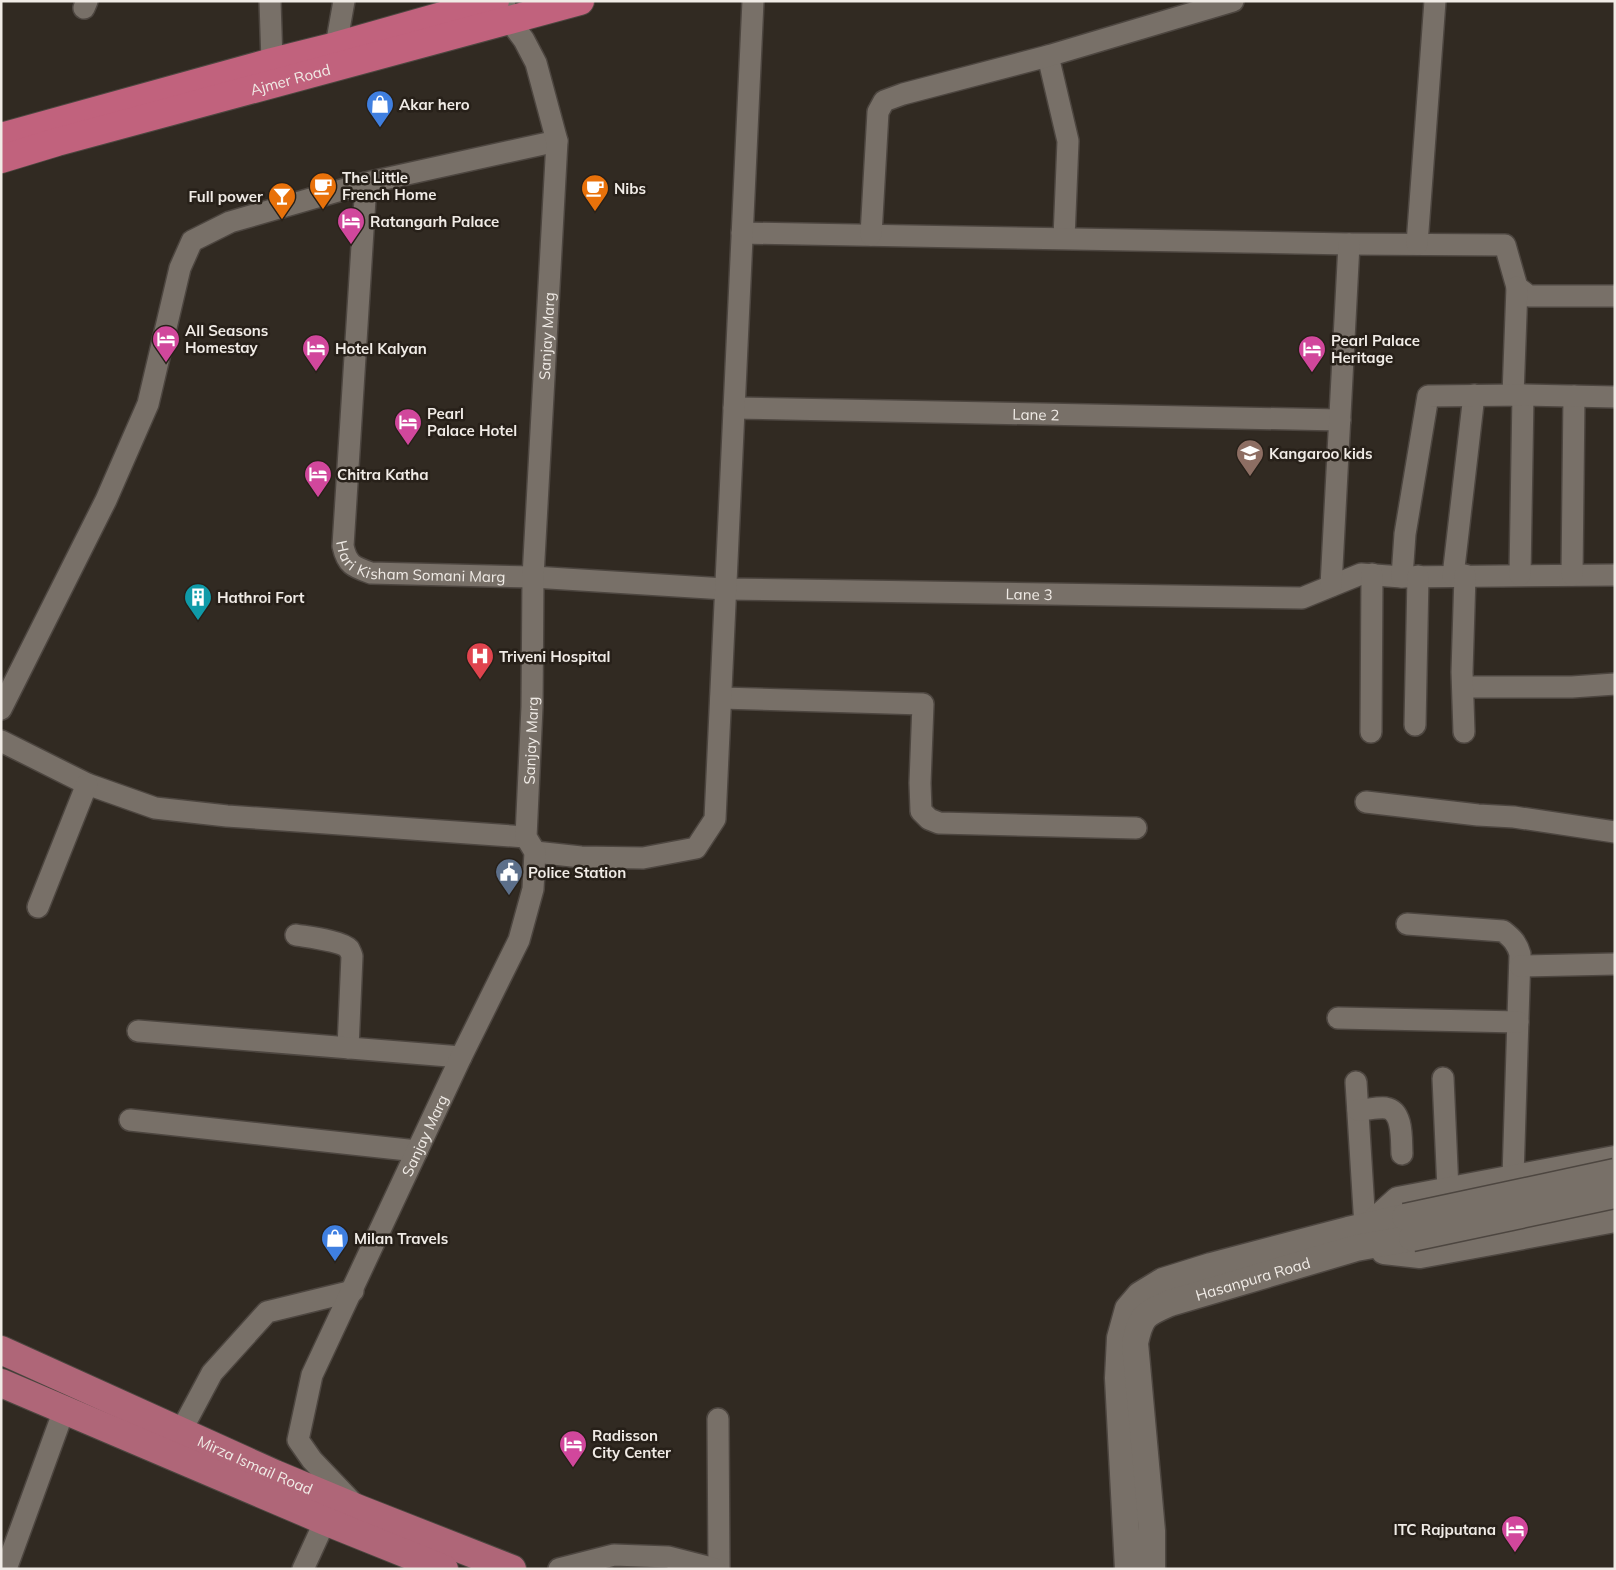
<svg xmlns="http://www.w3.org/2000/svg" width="1616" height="1570" font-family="Mulish,sans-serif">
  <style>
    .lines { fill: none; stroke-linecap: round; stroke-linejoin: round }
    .minor-casing { stroke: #4d4640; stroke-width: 24 }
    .tertiary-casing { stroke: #4d4640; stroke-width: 29 }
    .primary-casing { stroke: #4d4640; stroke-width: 30 }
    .trunk-casing { stroke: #4d4640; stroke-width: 30 }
    .minor { stroke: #787068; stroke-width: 21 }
    .tertiary { stroke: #787068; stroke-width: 26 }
    .primary { stroke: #af6678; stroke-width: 28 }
    .trunk { stroke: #c1627d; stroke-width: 28 }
    .tertiary-bridge-casing { stroke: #4d4640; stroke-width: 29; stroke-linecap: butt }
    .tertiary-bridge { stroke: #787068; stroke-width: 26 }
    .labels { text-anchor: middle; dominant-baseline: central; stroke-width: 5; stroke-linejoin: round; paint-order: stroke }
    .street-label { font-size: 15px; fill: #f0ebe6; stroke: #272019 }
    .poi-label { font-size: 15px; font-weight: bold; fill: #f0ebe6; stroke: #272019; text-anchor: start }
  </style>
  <rect width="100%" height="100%" fill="#312a22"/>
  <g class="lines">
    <!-- minor casing -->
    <g class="minor-casing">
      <g id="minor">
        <path d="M 270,1 L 272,62"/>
        <path d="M 84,8 L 87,1"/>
        <path d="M 336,46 L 344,1"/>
        <path d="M 1048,56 L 1068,141 L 1064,238"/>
        <path id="s1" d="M 366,183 L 343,546 C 347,565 354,567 371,573 L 533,577 L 725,589 L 1302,598 L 1361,574 L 1402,577 L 1615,575"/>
        <path d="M 742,233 L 1349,244 L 1505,245 L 1517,287 L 1529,296 L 1615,296"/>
        <path d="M 871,235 L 878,112 L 884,101 L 903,94 L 1048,56 L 1233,1"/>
        <path d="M 1417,244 L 1435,1"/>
        <path d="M 1513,395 L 1517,287"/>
        <path id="s2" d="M 734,408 L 1340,420"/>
        <path d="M 1520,575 L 1523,395"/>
        <path d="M 1572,575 L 1574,396"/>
        <path d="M 1453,576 L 1474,395"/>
        <path d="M 1402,577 L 1405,534 L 1428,396 L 1523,395 L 1615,397"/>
        <path d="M 1331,586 L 1349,244"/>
        <path d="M 1463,687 L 1572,687 L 1615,684"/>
        <path d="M 721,698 L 923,704 L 920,783 L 921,811 L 929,819 L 939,823 L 1136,828"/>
        <path d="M 1,709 L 106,500 L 148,404 L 180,268 L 192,241 L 230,222 L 366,183 L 557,141"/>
        <path d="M 1415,725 L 1418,576"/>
        <path d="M 1371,732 L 1372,574"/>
        <path d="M 1464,732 L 1462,672 L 1465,575"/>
        <path d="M 1,741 L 87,784 L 155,808 L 227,816 L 526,837"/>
        <path d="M 1366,802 L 1478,815 L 1514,817 L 1615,832"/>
        <path d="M 535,852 L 581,857 L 643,858 L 696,848 L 715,819 L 753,1"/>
        <path d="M 38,907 L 87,784"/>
        <path d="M 1407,924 L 1503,931 C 1512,938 1517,943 1520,954 L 1513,1177"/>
        <path d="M 296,935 C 307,937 342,941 349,949 C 349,949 352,955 352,956 L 348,1048"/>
        <path d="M 1520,966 L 1615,964"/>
        <path d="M 1338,1018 L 1518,1022"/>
        <path d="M 138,1031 L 461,1057"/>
        <path d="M 1443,1078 L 1448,1190"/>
        <path d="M 1356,1082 L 1365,1226"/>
        <path d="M 1358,1110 C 1367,1110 1377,1107 1386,1108 C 1404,1111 1401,1141 1402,1154"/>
        <path d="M 130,1120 L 417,1151"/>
        <path d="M 718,1419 L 719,1569"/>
        <path d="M 181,1431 L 212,1373 L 267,1312 L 353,1291"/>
        <path id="s3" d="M 353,1503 L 312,1460 L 298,1440 L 312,1375 L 461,1057 L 519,940 L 533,889 L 535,852 L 526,837 L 532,707 L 533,577 L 557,141 L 536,63 L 524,40 L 510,21 L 505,6"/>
        <path d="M 6,1569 L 64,1410"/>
        <path d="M 303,1569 L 325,1521"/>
        <path d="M 559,1569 L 614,1555 L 668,1557 L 715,1569"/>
      </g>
    </g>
    <!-- tertiary casing -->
    <g class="tertiary-casing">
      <g id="tertiary">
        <path d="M 1377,1219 L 1398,1200 L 1615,1159"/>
        <path d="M 1384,1251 L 1420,1255 L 1615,1219"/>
        <path d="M 1128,1569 L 1118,1378 L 1120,1338 L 1128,1309 L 1140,1295 L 1163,1281 L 1211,1266 L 1348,1230 L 1405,1217"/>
        <path id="s4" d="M 1152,1569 L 1152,1531 L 1135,1343 C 1141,1315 1145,1314 1170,1303 L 1356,1248 L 1412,1238"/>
      </g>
    </g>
    <!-- primary casing -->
    <g class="primary-casing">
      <g id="primary">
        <path id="s5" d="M 1,1350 L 275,1474 L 359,1509 L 512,1569"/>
        <path d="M 1,1383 L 325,1521 L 444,1569"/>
      </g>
    </g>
    <!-- trunk casing -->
    <g class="trunk-casing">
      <g id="trunk">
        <path d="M 1,137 L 272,62 L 336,46 L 495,1"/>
        <path id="s6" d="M 1,159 L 57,142 L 580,1"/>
      </g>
    </g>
    <!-- minor -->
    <use href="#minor" class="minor"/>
    <!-- tertiary -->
    <use href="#tertiary" class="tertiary"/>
    <!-- primary -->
    <use href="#primary" class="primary"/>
    <!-- trunk -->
    <use href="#trunk" class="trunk"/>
    <!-- tertiary-bridge casing -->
    <g class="tertiary-bridge-casing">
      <path id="tertiary-bridge" d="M 1405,1217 L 1615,1172
        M 1412,1238 L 1615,1195"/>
    </g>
    <!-- tertiary-bridge -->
    <use href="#tertiary-bridge" class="tertiary-bridge"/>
  </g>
  <!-- icons -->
  <defs>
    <g id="shop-pin" transform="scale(1.4375)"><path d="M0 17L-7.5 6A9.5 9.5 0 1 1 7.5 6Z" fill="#3f7fe0" stroke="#272019"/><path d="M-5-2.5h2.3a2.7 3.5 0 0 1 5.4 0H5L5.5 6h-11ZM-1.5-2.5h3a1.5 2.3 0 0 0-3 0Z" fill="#fff"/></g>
    <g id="cafe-pin" transform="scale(1.4375)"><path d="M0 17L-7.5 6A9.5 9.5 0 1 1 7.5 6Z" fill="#e8710a" stroke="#272019"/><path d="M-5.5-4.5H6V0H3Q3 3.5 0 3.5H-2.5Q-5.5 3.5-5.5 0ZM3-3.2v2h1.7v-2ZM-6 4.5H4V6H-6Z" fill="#fff"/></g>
    <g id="bar-pin" transform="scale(1.4375)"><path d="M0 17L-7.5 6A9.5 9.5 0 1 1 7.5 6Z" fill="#e8710a" stroke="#272019"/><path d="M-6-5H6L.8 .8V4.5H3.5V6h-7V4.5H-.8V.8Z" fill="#fff"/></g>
    <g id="hotel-pin" transform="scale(1.4375)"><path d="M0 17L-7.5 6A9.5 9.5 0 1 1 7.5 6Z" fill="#d1479c" stroke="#272019"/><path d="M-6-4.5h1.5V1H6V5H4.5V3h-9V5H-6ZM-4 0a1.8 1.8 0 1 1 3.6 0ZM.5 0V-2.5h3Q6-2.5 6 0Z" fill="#fff"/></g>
    <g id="school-pin" transform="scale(1.4375)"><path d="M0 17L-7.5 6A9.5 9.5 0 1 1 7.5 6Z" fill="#8d6e63" stroke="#272019"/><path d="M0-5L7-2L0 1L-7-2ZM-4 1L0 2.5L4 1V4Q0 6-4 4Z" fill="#fff"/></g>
    <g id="building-pin" transform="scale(1.4375)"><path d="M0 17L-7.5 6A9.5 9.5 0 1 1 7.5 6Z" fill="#0f9aa8" stroke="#272019"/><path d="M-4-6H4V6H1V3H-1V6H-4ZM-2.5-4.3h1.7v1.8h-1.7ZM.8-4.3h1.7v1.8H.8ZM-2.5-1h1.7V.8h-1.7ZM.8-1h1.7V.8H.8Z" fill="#fff"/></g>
    <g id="hospital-pin" transform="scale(1.4375)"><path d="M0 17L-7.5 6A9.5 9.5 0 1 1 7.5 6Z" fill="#e0444e" stroke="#272019"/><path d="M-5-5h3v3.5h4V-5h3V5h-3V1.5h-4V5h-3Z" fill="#fff"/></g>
    <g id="civic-pin" transform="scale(1.4375)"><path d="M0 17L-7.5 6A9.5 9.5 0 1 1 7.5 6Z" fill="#5c6f8a" stroke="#272019"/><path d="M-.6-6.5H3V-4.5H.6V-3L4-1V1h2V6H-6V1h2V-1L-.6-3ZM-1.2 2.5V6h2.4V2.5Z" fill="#fff"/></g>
  </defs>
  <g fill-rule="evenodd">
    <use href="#shop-pin" x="380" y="104"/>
    <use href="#cafe-pin" x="323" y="186"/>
    <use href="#cafe-pin" x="595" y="188"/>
    <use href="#bar-pin" x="282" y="196"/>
    <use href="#hotel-pin" x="351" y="221"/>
    <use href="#hotel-pin" x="166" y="339"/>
    <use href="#hotel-pin" x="316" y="348"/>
    <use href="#hotel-pin" x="1312" y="349"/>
    <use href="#hotel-pin" x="408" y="422"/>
    <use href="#school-pin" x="1250" y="453"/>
    <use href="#hotel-pin" x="318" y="474"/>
    <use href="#building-pin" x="198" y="597"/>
    <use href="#hospital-pin" x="480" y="656"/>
    <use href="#civic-pin" x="509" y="872"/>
    <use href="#shop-pin" x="335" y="1238"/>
    <use href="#hotel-pin" x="573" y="1444"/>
    <use href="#hotel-pin" x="1515" y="1529"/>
  </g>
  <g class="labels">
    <!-- street labels -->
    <g class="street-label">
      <text stroke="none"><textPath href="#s6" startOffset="300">Ajmer Road</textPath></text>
      <text stroke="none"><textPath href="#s3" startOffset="1241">Sanjay Marg</textPath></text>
      <text stroke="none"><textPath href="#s2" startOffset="302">Lane 2</textPath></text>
      <text stroke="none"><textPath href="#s1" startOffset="449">Hari Kisham Somani Marg</textPath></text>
      <text stroke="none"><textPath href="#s1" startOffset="1064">Lane 3</textPath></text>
      <text stroke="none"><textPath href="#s3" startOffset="836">Sanjay Marg</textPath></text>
      <text stroke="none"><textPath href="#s3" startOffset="415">Sanjay Marg</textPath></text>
      <text stroke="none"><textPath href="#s4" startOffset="370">Hasanpura Road</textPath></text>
      <text stroke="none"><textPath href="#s5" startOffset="279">Mirza Ismail Road</textPath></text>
    </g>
    <!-- poi labels -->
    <g class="poi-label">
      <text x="399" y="104">Akar hero</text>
      <text x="342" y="177">The Little<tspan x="342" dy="17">French Home</tspan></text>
      <text x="614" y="188">Nibs</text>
      <text x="263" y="196" text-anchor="end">Full power</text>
      <text x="370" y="221">Ratangarh Palace</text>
      <text x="185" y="330">All Seasons<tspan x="185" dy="17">Homestay</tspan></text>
      <text x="1331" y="340">Pearl Palace<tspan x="1331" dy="17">Heritage</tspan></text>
      <text x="335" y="348">Hotel Kalyan</text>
      <text x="427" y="413">Pearl<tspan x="427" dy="17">Palace Hotel</tspan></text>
      <text x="1269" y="453">Kangaroo kids</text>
      <text x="337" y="474">Chitra Katha</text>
      <text x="217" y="597">Hathroi Fort</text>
      <text x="499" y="656">Triveni Hospital</text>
      <text x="528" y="872">Police Station</text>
      <text x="354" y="1238">Milan Travels</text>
      <text x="592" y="1435">Radisson<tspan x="592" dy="17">City Center</tspan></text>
      <text x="1496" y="1529" text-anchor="end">ITC Rajputana</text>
    </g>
  </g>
  <!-- border -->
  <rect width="1616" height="1570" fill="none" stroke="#f0ebe6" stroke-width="5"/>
</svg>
